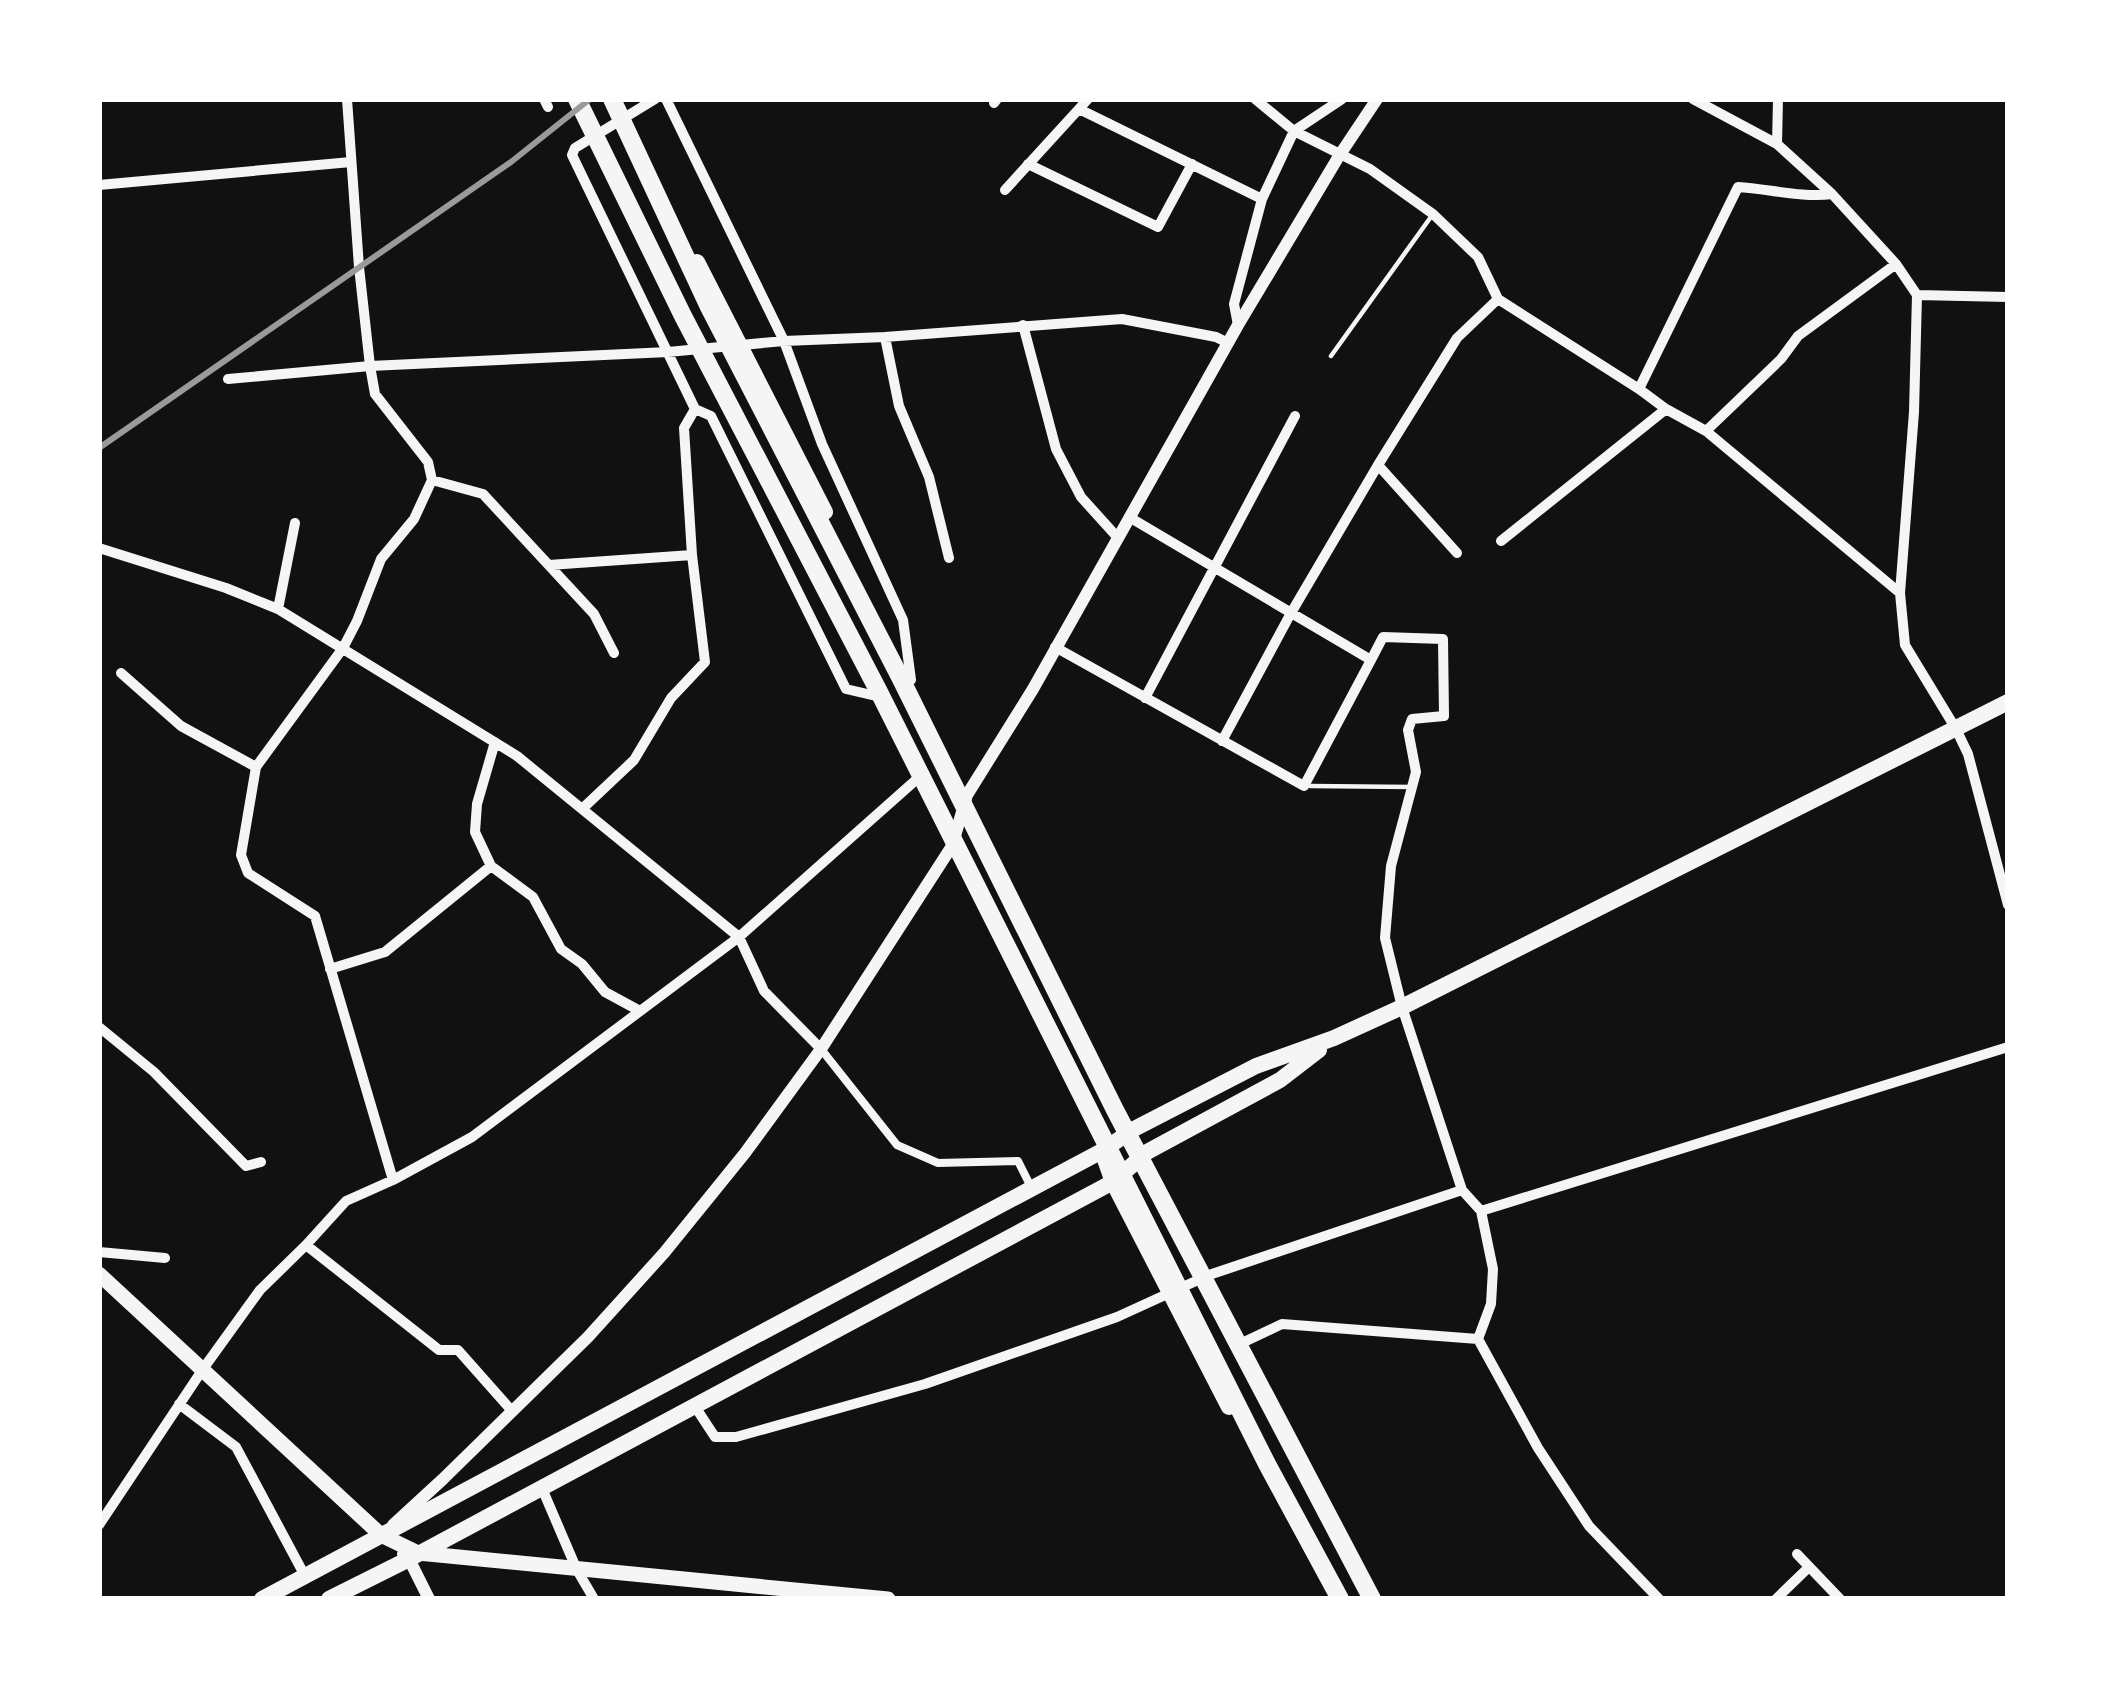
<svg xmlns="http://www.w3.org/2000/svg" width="2107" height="1698" font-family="'Space Grotesk',sans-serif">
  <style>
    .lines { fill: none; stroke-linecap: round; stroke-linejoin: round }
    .service { stroke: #f5f5f5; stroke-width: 4.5 }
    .pedestrian { stroke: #f5f5f5; stroke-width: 8 }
    .minor { stroke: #f5f5f5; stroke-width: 10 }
    .tertiary { stroke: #f5f5f5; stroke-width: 12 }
    .secondary { stroke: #f5f5f5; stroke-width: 15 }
    .primary { stroke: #f5f5f5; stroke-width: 16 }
    .trunk { stroke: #f5f5f5; stroke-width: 16 }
    .motorway { stroke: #f5f5f5; stroke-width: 18 }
    .rail { stroke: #9a9a9a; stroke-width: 6 }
  </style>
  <rect width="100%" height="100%" fill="#111"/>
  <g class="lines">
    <!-- service -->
    <path class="service" d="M 1331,356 L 1433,214
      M 1310,786 L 1412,787"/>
    <!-- pedestrian -->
    <path class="pedestrian" d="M 821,1049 L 897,1145 L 938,1163 L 1018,1161 L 1031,1187"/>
    <!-- minor -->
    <path class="minor" d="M 347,99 L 359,267 L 370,366 L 668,352 L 784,341 L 885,337 L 1122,319 L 1216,337 L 1228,343
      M 544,99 L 548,107
      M 666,99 L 784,341 L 822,444 L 903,620 L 911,680
      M 1255,99 L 1294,131 L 1370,169 L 1433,214 L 1478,257 L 1498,299 L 1639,389 L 1666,409 L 1706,431 L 1900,593
      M 1693,99 L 1777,144 L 1832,194 L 1896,264 L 1917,295 L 1914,412 L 1900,593 L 1905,645 L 1956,729 L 1968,754 L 2008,905
      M 994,103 L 997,99
      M 1079,109 L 1262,199
      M 1777,144 L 1778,99
      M 1028,164 L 1158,227 L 1192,164
      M 99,185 L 351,162
      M 1005,190 L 1088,99
      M 1917,295 L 2008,297
      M 1023,325 L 1056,449 L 1081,497 L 1118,538
      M 1238,325 L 1234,304 L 1262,199 L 1294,131 L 1342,99
      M 885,337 L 899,406 L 929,477 L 949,558
      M 228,379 L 370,366 L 375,394 L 428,462 L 432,480 L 414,519 L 381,559 L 357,621 L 343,648 L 256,767 L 241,855 L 248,873 L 315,916 L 393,1180
      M 1639,389 L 1738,187 C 1769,189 1803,198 1832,194
      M 695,409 L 711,416 L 846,689 L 876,696
      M 1706,431 L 1781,359 L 1798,336 L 1896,264
      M 1378,465 L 1457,553
      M 432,480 L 483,494 L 594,614 L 614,653
      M 1501,541 L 1666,409
      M 99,548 L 226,588 L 278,609 L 517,756 L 739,937 L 764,991 L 821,1049
      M 549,565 L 692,555
      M 278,609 L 295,523
      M 1055,647 L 1304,786 L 1371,660 L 1129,517
      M 1371,660 L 1383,637 L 1443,639 L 1444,716 L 1412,719 L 1408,730 L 1416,772 L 1391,866 L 1385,938 L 1402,1007 L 1462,1190 L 1481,1211 L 1493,1269 L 1491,1304 L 1478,1339 L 1538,1448 L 1589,1526 L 1659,1599
      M 121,673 L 181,726 L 256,767
      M 1145,698 L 1295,416
      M 1222,741 L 1291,613 L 1378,465 L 1457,338 L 1498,299
      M 495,742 L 477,804 L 475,832 L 491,866 L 533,897 L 561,949 L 582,964 L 605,992 L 640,1011
      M 582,809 L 634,760 L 671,698 L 705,662 L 692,555 L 684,428 L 695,409 L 572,155 L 575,148 L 655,99
      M 330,969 L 385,952 L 491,866
      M 99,1027 L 154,1072 L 246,1166 L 261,1162
      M 1481,1211 L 2008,1047
      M 306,1245 L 439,1350 L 458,1350 L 512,1411
      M 99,1252 L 165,1258
      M 1244,1342 L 1282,1324 L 1478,1339
      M 179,1404 L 236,1447 L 305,1576
      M 694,1405 L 715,1437 L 736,1437 L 925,1384 L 1117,1317 L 1209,1275 L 1462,1190
      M 541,1486 L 577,1570 L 594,1599
      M 99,1525 L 203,1369 L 260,1290 L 306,1245 L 346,1201 L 393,1180 L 472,1137 L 739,937 L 917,779
      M 1797,1554 L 1840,1599
      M 1776,1599 L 1808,1568"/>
    <!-- tertiary -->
    <path class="tertiary" d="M 393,1525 L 443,1479 L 588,1337 L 664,1253 L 745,1153 L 821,1049 L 952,846 L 967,795 L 1033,689 L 1238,325 L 1339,156 L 1377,99
      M 403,1554 L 409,1559 L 429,1599"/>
    <!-- secondary -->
    <path class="secondary" d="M 99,1274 L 381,1535 L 418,1553 L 888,1599"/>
    <!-- primary -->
    <path class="primary" d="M 262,1599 L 1102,1151 L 1134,1129 L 1256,1066 L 1334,1038 L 1402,1007 L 2008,702
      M 329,1599 L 409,1559 L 1113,1182 L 1147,1152 L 1280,1080 L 1319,1050"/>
    <!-- trunk -->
    <path class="trunk" d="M 697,262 L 825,512
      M 1102,1151 L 1113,1182 L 1229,1407"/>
    <!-- motorway -->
    <path class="motorway" d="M 577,99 L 683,316 L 878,690 L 1267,1464 L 1340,1599
      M 612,99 L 708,305 L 900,677 L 1115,1110 L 1372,1599"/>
    <!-- rail -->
    <path class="rail" d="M 99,448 L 511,162 L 590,99"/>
  </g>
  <!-- border -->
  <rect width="2107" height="1698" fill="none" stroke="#ffffff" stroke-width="204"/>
</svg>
